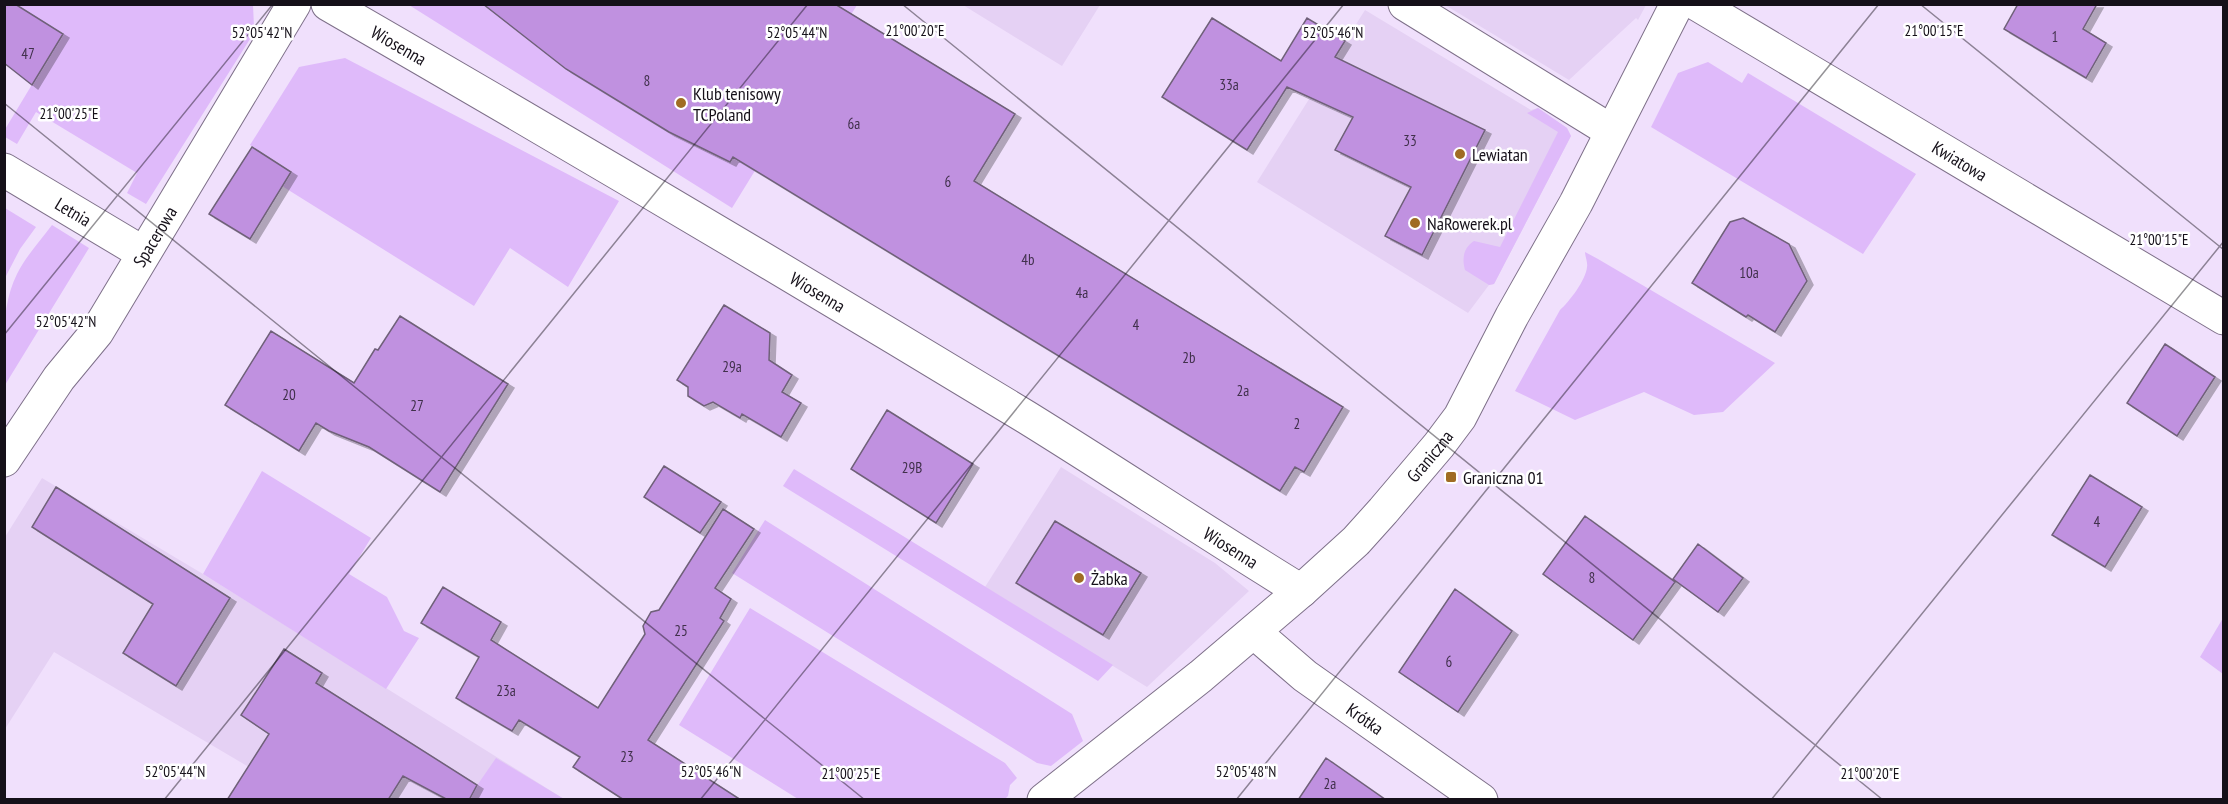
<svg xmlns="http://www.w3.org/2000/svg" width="2228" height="804" font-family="'PT Sans Narrow',sans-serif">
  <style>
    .built { fill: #e5d1f4 }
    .green { fill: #dfbafa }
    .building { fill: #c091e0; stroke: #6f6179; stroke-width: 1.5; filter: url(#shadow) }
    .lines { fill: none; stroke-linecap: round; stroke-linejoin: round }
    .street-casing { stroke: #7e7089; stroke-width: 35 }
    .street { stroke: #fff; stroke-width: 33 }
    .ticks { fill: none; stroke: #151019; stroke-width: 1.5; stroke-opacity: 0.45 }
    .poi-dot { fill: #a06c23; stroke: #fff; stroke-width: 2 }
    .labels { text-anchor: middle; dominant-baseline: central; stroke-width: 5; stroke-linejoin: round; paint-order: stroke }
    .number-label { font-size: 15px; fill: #40304b }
    .street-label { font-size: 18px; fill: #151019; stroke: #fff }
    .poi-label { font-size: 18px; fill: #151019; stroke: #fff; text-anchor: start }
    .ticks-label { font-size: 15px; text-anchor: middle; fill: #151019; stroke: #fff; stroke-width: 5; stroke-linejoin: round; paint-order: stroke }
  </style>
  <defs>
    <filter id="shadow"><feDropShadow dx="6" dy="4" stdDeviation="0" flood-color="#0004"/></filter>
  </defs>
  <rect width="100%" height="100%" fill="#f0e0fc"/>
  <!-- built -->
  <path class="built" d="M 963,5 L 1100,5 L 1062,66 Z
    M 1445,5 L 1646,5 L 1638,20 L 1636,18 L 1569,80 Z
    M 1365,10 L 1531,110 L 1538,108 L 1567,128 L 1571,136 L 1494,284 L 1489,285 L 1468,313 L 1257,182 Z
    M 1061,467 L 1215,563 L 1249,591 L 1147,687 L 985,587 Z
    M 42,478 L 203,574 L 564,799 L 303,799 L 54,652 L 5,729 L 5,537 Z"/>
  <!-- green -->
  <path class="green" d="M 15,5 L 253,5 L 254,27 L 250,39 L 146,204 L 127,193 L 137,173 L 36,112 L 17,144 L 5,137 L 4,131 L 63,33 Z
    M 409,5 L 857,5 L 732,208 Z
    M 345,58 L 619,201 L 568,287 L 510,248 L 474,306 L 282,186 L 291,171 L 250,145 L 299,67 Z
    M 1708,62 L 1742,83 L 1748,73 L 1916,174 L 1863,254 L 1651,127 L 1678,73 Z
    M 1538,108 L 1567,128 L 1571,136 L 1494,284 L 1489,285 L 1465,270 C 1462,259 1463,248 1474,241 L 1500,247 L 1558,132 L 1527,113 Z
    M 5,208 L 36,227 L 20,249 L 5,278 Z
    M 52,225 L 89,248 L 5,385 C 4,349 0,308 17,274 C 26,256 40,241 52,225 Z
    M 1585,252 L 1598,259 L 1775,363 L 1723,412 L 1694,415 L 1644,392 L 1575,420 L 1515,391 L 1560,310 C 1569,302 1586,280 1587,267 C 1588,263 1585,256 1585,252 Z
    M 794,469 L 1113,665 L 1098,681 L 783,486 Z
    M 262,471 L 371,538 L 349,574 L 387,597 L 404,631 L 419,638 L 386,689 L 203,574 Z
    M 765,520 L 1072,714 L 1083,741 L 1051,766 L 1037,763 L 732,573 Z
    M 750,608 L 1005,763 L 1017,778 L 1010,785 L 1008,796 L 1004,800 L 798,799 L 679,725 Z
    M 2223,618 L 2224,674 L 2223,674 L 2200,657 Z
    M 496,758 L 564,799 L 467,800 Z"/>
  <!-- building -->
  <path class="building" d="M 4,4 L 15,4 L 63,34 L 32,85 L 4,63 Z
    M 483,4 L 835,4 L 1015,114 L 974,181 L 1343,407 L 1304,472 L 1295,467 L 1280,491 L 733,157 L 730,162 L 669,132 L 566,69 Z
    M 2018,4 L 2097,4 L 2083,29 L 2106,43 L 2086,78 L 2004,29 Z
    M 1212,18 L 1281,61 L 1307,18 L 1345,41 L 1335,57 L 1485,130 L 1422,255 L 1385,236 L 1411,187 L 1335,150 L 1353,117 L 1287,87 L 1247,150 L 1162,97 Z
    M 252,147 L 291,172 L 250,239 L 209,214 Z
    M 1743,218 L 1789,244 L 1807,281 L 1775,332 L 1748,315 L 1746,317 L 1692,283 L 1730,222 Z
    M 724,305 L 770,333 L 769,360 L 792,375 L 782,392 L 801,403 L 781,437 L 742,414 L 740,418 L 713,402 L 704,406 L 688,396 L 688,387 L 677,380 Z
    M 400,316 L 508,384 L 440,492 L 369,447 L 329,431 L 316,423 L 299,451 L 225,405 L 271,331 L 354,383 L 375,349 L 378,350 Z
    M 2165,344 L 2215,377 L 2177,436 L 2127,403 Z
    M 887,410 L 973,464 L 936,523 L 851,469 Z
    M 664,466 L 721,502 L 700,533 L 644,497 Z
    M 2090,475 L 2142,507 L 2105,567 L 2052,535 Z
    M 56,487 L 230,598 L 176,686 L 123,653 L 153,604 L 32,527 Z
    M 723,509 L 754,529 L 715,588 L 731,599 L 720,618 L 724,621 L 648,740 L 741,800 L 624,800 L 573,767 L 580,757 L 519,720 L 512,731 L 456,698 L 479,657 L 421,623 L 443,587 L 501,622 L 491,640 L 598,708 L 645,634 L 643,626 L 651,612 L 659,610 Z
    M 1585,516 L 1675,582 L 1633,640 L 1543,574 Z
    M 1055,521 L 1141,573 L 1103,635 L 1016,583 Z
    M 1698,544 L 1743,578 L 1718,612 L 1673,579 Z
    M 1455,589 L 1512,631 L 1458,712 L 1399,672 Z
    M 284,649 L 322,673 L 316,683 L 477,785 L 469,800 L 448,800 L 403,776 L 388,800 L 227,800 L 269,734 L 241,715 Z
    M 1326,758 L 1386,800 L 1298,800 Z"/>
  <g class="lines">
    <!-- street casing -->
    <g class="street-casing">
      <g id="street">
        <path id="s1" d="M 328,4 C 562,139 795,277 1026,417 C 1118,474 1208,534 1301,591"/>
        <path d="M 1405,4 L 1611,131"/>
        <path id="s2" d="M 1697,4 L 2224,318"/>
        <path id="s3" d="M 4,170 L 143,253"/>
        <path id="s4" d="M 4,460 L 59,378 L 97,332 L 294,4"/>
        <path id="s5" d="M 1254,632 L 1305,676 L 1481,800"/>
        <path id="s6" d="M 1044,800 L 1201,676 L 1301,591 L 1356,541 L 1383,511 L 1439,445 L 1460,417 L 1512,316 L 1576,203 L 1677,4"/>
      </g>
    </g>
    <!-- street -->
    <use href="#street" class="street"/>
  </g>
  <!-- ticks -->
  <path class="ticks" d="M 902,4 L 1883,800M 1920,4 L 2224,250M 4,103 L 865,800M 4,335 L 273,4M 164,800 L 808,4M 700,800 L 1344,4M 1236,800 L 1879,4M 1771,800 L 2224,241"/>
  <!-- markers -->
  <g class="poi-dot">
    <circle cx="681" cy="103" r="6"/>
    <circle cx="1460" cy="154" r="6"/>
    <circle cx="1415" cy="223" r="6"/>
    <rect x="1445" y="471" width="12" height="12" rx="3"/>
    <circle cx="1079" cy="578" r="6"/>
  </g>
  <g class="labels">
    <!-- number labels -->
    <g class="number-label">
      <text x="2055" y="36">1</text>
      <text x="28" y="53">47</text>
      <text x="647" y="80">8</text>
      <text x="1229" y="84">33a</text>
      <text x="854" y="123">6a</text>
      <text x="1410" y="140">33</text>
      <text x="948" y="181">6</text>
      <text x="1028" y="259">4b</text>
      <text x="1749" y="272">10a</text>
      <text x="1082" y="292">4a</text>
      <text x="1136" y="324">4</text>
      <text x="1189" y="357">2b</text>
      <text x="732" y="366">29a</text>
      <text x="1243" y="390">2a</text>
      <text x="289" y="394">20</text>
      <text x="417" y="405">27</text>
      <text x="1297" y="423">2</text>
      <text x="912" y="467">29B</text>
      <text x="2097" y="521">4</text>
      <text x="1592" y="577">8</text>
      <text x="681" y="630">25</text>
      <text x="1449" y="661">6</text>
      <text x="506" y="690">23a</text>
      <text x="627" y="756">23</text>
      <text x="1330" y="783">2a</text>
    </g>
    <!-- street labels -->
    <g class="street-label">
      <text stroke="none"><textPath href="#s1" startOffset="82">Wiosenna</textPath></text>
      <text stroke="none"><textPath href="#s2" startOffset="306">Kwiatowa</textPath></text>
      <text stroke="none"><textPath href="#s3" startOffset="81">Letnia</textPath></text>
      <text stroke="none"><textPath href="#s4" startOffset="270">Spacerowa</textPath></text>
      <text stroke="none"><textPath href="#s1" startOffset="568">Wiosenna</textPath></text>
      <text stroke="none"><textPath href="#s6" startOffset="518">Graniczna</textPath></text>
      <text stroke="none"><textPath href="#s1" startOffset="1054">Wiosenna</textPath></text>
      <text stroke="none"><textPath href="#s5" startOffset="141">Krótka</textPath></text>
    </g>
    <!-- poi labels -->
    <g class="poi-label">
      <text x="693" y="93">Klub tenisowy<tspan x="693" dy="21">TCPoland</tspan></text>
      <text x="1472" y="154">Lewiatan</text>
      <text x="1427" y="223">NaRowerek.pl</text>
      <text x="1463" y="477">Graniczna 01</text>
      <text x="1091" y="578">Żabka</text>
    </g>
  </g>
  <g class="ticks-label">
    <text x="915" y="36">21°00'20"E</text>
    <text x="1934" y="36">21°00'15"E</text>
    <text x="262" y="38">52°05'42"N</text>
    <text x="797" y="38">52°05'44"N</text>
    <text x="1333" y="38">52°05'46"N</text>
    <text x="69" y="119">21°00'25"E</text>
    <text x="2159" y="245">21°00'15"E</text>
    <text x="66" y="327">52°05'42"N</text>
    <text x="175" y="777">52°05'44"N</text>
    <text x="711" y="777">52°05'46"N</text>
    <text x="1246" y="777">52°05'48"N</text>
    <text x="851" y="779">21°00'25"E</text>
    <text x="1870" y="779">21°00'20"E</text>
  </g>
  <!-- border -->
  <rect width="2228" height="804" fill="none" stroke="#151019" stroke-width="12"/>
</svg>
